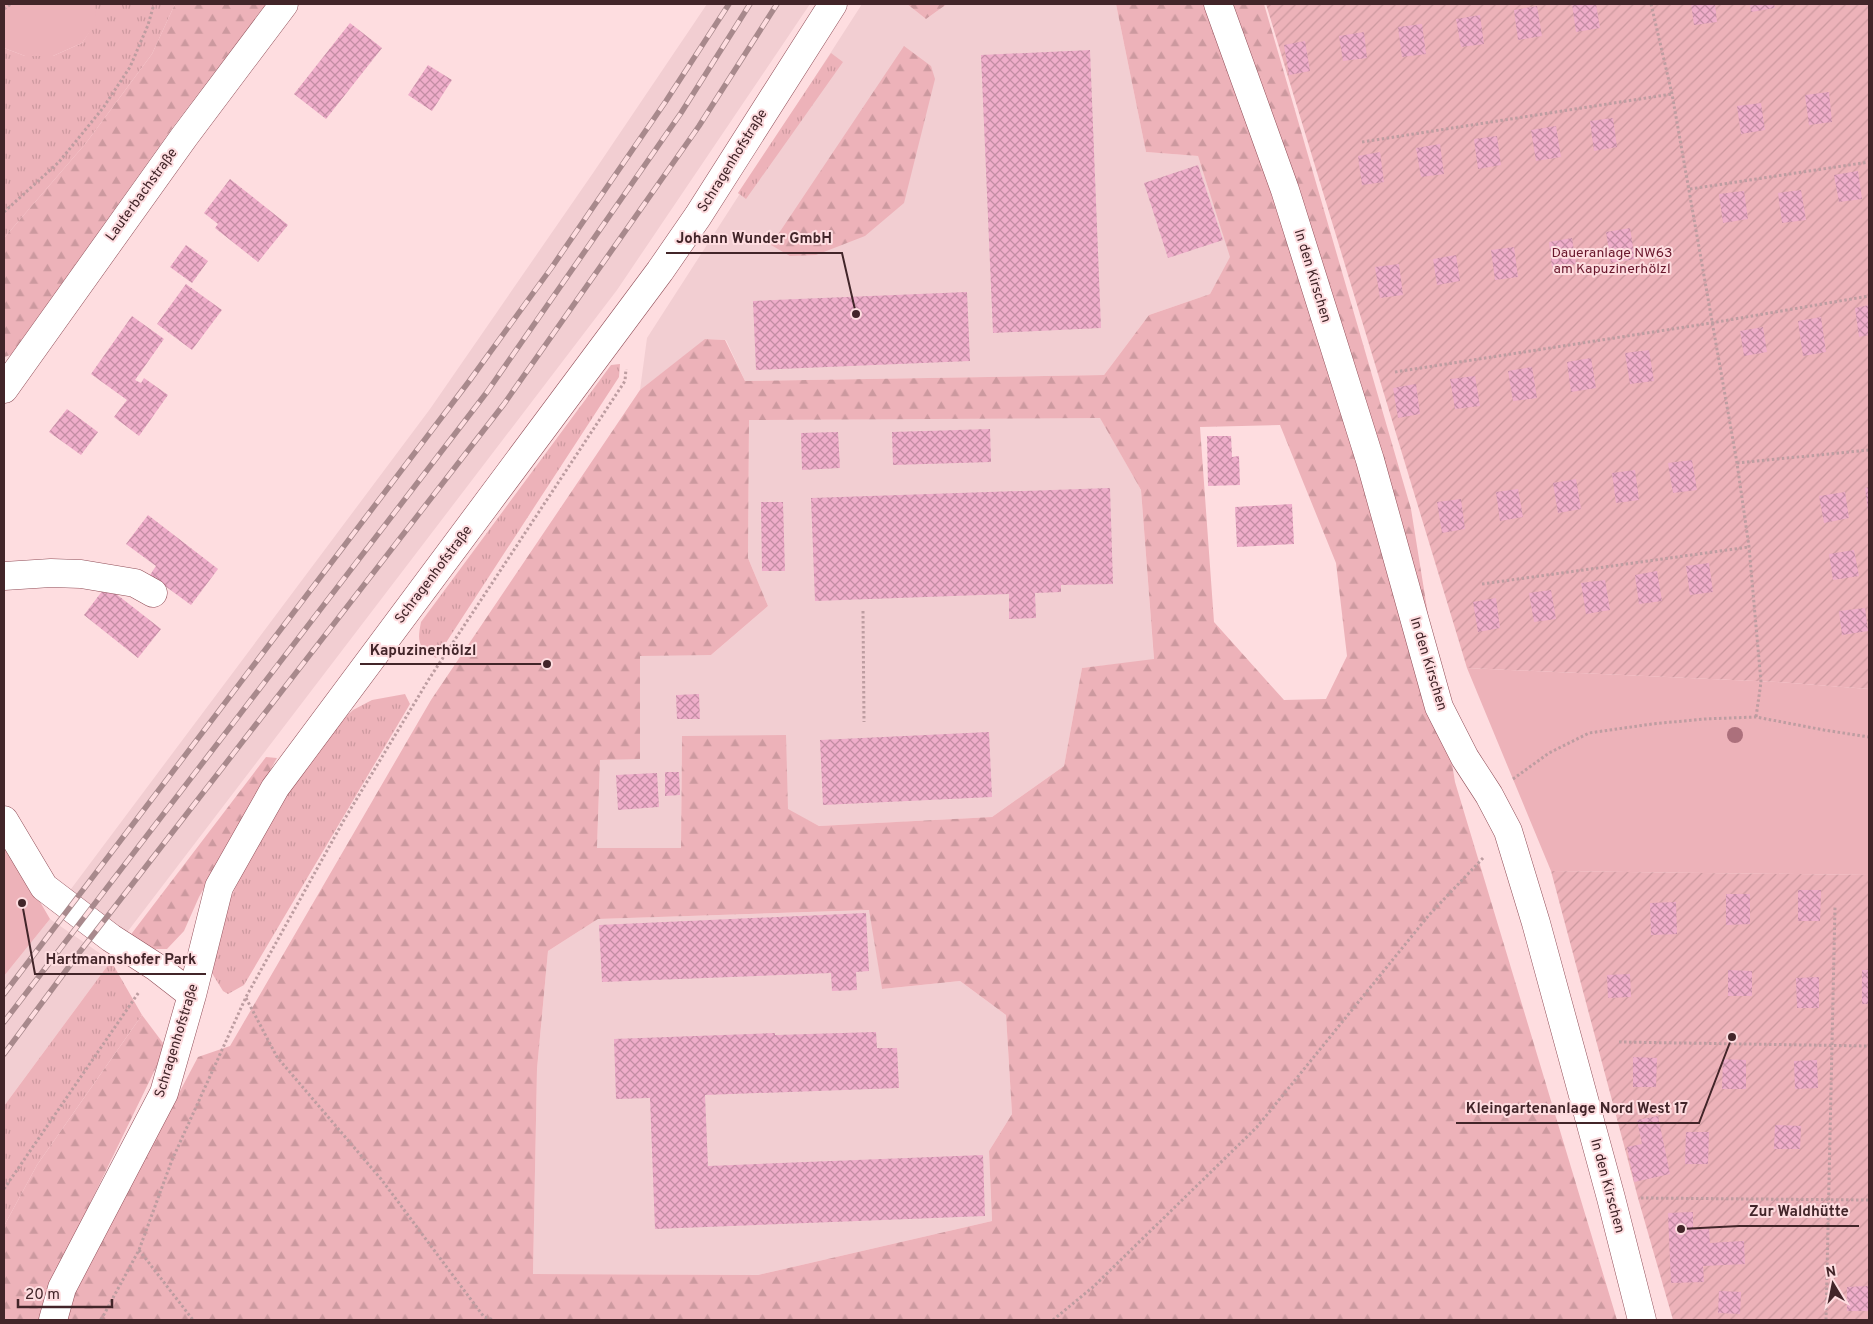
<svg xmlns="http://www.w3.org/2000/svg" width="1873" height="1324" font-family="Overpass,sans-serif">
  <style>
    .built { fill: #f2ced2 }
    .grass { fill: url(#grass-tufts) }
    .forest { fill: url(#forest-firs); fill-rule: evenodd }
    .park { fill: #edb2b9 }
    .garden { fill: url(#garden-furrows) }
    .building { fill: url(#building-cross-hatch) }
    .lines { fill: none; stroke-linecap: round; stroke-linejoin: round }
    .minor-casing { stroke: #914e58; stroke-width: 29 }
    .path { stroke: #bd9da1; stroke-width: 3; stroke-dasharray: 2.5 2.5; stroke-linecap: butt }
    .minor { stroke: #fff; stroke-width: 28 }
    .rail-casing { stroke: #a8898c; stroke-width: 5.5 }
    .rail { stroke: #fedde0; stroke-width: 4; stroke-dasharray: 11; stroke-linecap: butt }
    .tree { fill: #ac707c }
    .labels { text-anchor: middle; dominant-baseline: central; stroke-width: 4; stroke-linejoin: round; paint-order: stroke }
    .street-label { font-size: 14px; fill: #422529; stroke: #fedde0 }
    .park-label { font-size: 14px; fill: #68162b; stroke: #fedde0 }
    .leader { fill: none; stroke: #422529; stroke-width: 2 }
    .callout-dot { fill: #422529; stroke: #fedde0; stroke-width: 2 }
    .callout-label { font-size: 15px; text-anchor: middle; font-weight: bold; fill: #422529; stroke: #fedde0; stroke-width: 4; stroke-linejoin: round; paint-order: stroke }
  </style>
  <defs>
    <pattern id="grass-tufts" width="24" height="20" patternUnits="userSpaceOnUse" patternTransform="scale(1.25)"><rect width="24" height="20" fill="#edb2b9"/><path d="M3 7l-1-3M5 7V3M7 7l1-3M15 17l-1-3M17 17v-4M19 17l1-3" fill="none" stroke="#cc999f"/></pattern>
    <pattern id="forest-firs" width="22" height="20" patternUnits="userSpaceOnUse" patternTransform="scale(1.25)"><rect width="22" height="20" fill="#edb2b9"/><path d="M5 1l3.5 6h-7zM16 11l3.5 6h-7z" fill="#cc999f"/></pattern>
    <pattern id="garden-furrows" width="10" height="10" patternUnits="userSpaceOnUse" patternTransform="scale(1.25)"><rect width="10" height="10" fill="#edb2b9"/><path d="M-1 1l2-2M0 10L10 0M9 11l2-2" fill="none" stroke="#cc999f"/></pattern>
    <pattern id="building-cross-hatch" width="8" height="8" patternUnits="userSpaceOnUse" patternTransform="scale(1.25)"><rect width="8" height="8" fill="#efadca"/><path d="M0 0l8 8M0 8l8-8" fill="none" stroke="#c38da4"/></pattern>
  </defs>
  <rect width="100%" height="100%" fill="#fedde0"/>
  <!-- built -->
  <path class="built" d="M 707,4 L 810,4 L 617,290 L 125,935 L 68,893 L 430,409 L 593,173 Z
    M 862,4 L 907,4 L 926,19 L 947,4 L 1116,4 L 1146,152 L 1198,156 L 1231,257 L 1210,294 L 1149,315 L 1104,375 L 745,381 L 726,340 L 706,339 L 640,390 L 647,338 Z
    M 1100,417 L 1141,490 L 1154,660 L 1082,668 L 1064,766 L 992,817 L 819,826 L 788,810 L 682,736 L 681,848 L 597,848 L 600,760 L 640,758 L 640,655 L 711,655 L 768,606 L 748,558 L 749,420 Z
    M 870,910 L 882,989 L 960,981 L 1006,1015 L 1012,1114 L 989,1151 L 992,1221 L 758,1275 L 533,1274 L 537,1069 L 548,951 L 598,919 Z
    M 50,919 L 111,961 L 4,1106 L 4,976 Z"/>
  <!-- grass -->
  <path class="grass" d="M 95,4 L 175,4 L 152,54 L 86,143 L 4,238 L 4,48 L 25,56 L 53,56 L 82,43 L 95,23 Z
    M 831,53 L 843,62 L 746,199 L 738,193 Z
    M 620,364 L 619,377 L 436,658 C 418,648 417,642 421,622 L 611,365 Z
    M 405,694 L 410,704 L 244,985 L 228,994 L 223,991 L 210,970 L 218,931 L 232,895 L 256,844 L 289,791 L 335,727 L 353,710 L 372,700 Z
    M 111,961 L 142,1015 L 37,1165 L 4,1226 L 4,1106 Z"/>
  <!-- forest -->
  <path class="forest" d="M 175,4 L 266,4 L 173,127 L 11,355 L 4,357 L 4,238 L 86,143 L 152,54 Z
    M 907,4 L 947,4 L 926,19 Z
    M 1116,4 L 1264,4 L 1411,509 L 1455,782 L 1617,1320 L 66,1320 L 74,1292 L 198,1057 L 230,1046 L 431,700 L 640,390 L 705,339 L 725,340 L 745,381 L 1104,375 L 1149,315 L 1210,294 L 1230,257 L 1198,156 L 1146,152 ZM 1100,418 L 1141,490 L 1154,659 L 1082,668 L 1064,766 L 992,817 L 819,826 L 788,809 L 786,735 L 682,736 L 681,848 L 597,848 L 600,760 L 640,759 L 640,656 L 711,655 L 768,606 L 748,558 L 749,420 ZM 1280,425 L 1336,563 L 1347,656 L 1326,699 L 1284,700 L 1214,622 L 1200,427 ZM 869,910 L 882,989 L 960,981 L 1006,1015 L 1012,1114 L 989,1151 L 992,1221 L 758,1275 L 533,1274 L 537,1069 L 548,951 L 598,919 Z
    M 904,46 L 931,66 L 935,79 L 904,203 L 865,236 L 816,255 L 790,256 L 771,245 Z
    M 266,757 L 277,758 L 199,897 L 184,931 L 167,949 L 151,949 L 129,937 Z
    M 142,1015 L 166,1047 L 49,1288 L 40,1320 L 4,1320 L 4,1226 L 37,1165 Z"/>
  <!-- park -->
  <path class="park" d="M 4,4 L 95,4 L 96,23 L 82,43 L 53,56 L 25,56 L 4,48 Z
    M 1467,668 L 1777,682 L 1869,689 L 1869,875 L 1551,871 Z
    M 4,848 L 32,888 L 50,919 L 4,976 Z"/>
  <!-- garden -->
  <path class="garden" d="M 1266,4 L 1869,4 L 1869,689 L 1777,682 L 1467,668 Z
    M 1551,871 L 1869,875 L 1869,1320 L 1673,1320 L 1638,1198 Z"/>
  <!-- building -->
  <path class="building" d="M 1572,4 L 1596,4 L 1600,28 L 1576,32 Z
    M 1691,4 L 1715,4 L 1717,22 L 1694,25 Z
    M 1750,4 L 1774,4 L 1775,8 L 1751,12 Z
    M 1537,6 L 1542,36 L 1518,40 L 1514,10 Z
    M 1480,15 L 1484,44 L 1461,47 L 1456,19 Z
    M 350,23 L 382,48 L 326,119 L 294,94 Z
    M 1422,24 L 1426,54 L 1402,57 L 1398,27 Z
    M 1364,32 L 1367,58 L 1343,61 L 1339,36 Z
    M 1305,41 L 1310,71 L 1289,75 L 1284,45 Z
    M 1090,50 L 1101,328 L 993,333 L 981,55 Z
    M 428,65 L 452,80 L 432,111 L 408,95 Z
    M 1829,92 L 1832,122 L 1809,125 L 1805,95 Z
    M 1761,103 L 1765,130 L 1741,134 L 1737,106 Z
    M 1613,118 L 1617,147 L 1594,151 L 1590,121 Z
    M 1556,126 L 1561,157 L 1536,161 L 1531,130 Z
    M 1497,136 L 1501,165 L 1478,169 L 1474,139 Z
    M 1440,144 L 1444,174 L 1421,177 L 1416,148 Z
    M 1380,152 L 1384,182 L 1362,185 L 1358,156 Z
    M 1198,165 L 1223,240 L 1168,258 L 1144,183 Z
    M 1858,171 L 1862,199 L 1839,202 L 1834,175 Z
    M 230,179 L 288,225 L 258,262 L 215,228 L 218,224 L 204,213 Z
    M 1801,190 L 1806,220 L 1782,223 L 1778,193 Z
    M 1744,191 L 1748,219 L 1723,223 L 1719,194 Z
    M 1630,228 L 1635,259 L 1611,263 L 1606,232 Z
    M 1572,238 L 1576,264 L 1552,267 L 1549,242 Z
    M 186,245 L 208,261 L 192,283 L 170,267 Z
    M 1514,247 L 1518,277 L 1495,280 L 1491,250 Z
    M 1456,255 L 1460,281 L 1437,285 L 1433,259 Z
    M 1399,264 L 1403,295 L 1380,298 L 1375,267 Z
    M 186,284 L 222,310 L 192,350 L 157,324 Z
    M 967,292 L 970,361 L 756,370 L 753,301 Z
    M 1869,305 L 1869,335 L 1859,337 L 1855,308 Z
    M 132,316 L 164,339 L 135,380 L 141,383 L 144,378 L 168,395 L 139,436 L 114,417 L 127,400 L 91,374 Z
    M 1821,317 L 1826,352 L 1803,356 L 1798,321 Z
    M 1763,327 L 1767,352 L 1744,356 L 1740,331 Z
    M 1649,350 L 1654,381 L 1630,384 L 1625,353 Z
    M 1591,358 L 1596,388 L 1571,392 L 1567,362 Z
    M 1532,367 L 1537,398 L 1513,401 L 1508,371 Z
    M 1475,376 L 1480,406 L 1455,409 L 1450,379 Z
    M 1416,384 L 1420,414 L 1398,418 L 1393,388 Z
    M 67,409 L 98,432 L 81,455 L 49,432 Z
    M 990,429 L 991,462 L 893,465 L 892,432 Z
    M 838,432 L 840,468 L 802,470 L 801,433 Z
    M 1207,436 L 1231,436 L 1232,457 L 1239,456 L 1240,485 L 1208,486 Z
    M 1692,460 L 1697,490 L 1673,493 L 1668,463 Z
    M 1635,470 L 1639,500 L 1616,503 L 1612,473 Z
    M 1576,479 L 1581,509 L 1558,513 L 1553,483 Z
    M 1869,487 L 1869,511 L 1868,511 L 1865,488 Z
    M 1110,488 L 1113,584 L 1061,585 L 1061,592 L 1035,593 L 1036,618 L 1009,619 L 1009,594 L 815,601 L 811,498 Z
    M 1518,489 L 1523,517 L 1500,521 L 1496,492 Z
    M 1845,492 L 1849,518 L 1824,523 L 1819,496 Z
    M 1461,499 L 1465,529 L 1442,533 L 1437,502 Z
    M 761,502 L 783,502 L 785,571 L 762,571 Z
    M 1292,504 L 1294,544 L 1237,547 L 1235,507 Z
    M 148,515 L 218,569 L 191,605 L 150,575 L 156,566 L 126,544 Z
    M 1854,550 L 1859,576 L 1833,580 L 1829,554 Z
    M 1709,563 L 1713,592 L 1690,595 L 1686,566 Z
    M 1657,571 L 1662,601 L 1639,604 L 1635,575 Z
    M 1605,580 L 1610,610 L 1586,614 L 1581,583 Z
    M 106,586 L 161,629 L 138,658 L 84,615 Z
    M 1551,590 L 1556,619 L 1534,622 L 1529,593 Z
    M 1496,598 L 1500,628 L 1478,632 L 1473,602 Z
    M 1865,608 L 1868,631 L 1842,635 L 1839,611 Z
    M 699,694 L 700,719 L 677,719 L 676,695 Z
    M 989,732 L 992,797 L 823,805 L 820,740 Z
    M 665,772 L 679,772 L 680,795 L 665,796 Z
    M 657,773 L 659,807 L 618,810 L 616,775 Z
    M 1798,890 L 1821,890 L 1820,921 L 1798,921 Z
    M 1726,894 L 1750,894 L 1750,924 L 1726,925 Z
    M 1676,902 L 1677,934 L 1651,935 L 1650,903 Z
    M 866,913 L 869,971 L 856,972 L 857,990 L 832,991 L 831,973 L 602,982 L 599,925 Z
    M 1728,970 L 1752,971 L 1752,996 L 1728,996 Z
    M 1862,970 L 1869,970 L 1869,1004 L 1862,1004 Z
    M 1630,974 L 1631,997 L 1608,998 L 1607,975 Z
    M 1819,977 L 1819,1008 L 1797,1008 L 1796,978 Z
    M 876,1032 L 877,1048 L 897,1048 L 899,1088 L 705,1095 L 708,1166 L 983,1155 L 985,1216 L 655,1229 L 650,1098 L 616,1099 L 614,1039 L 775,1033 L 775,1035 Z
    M 1633,1057 L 1657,1058 L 1656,1087 L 1633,1087 Z
    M 1723,1059 L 1746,1060 L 1746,1089 L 1722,1089 Z
    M 1817,1060 L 1818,1088 L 1795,1089 L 1794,1061 Z
    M 1658,1116 L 1670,1174 L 1634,1182 L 1627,1147 L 1642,1144 L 1637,1120 Z
    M 1775,1125 L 1801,1126 L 1800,1149 L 1774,1149 Z
    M 1686,1132 L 1709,1132 L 1708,1164 L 1685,1164 Z
    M 1693,1212 L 1693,1230 L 1709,1229 L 1710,1243 L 1744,1241 L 1745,1264 L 1703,1266 L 1704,1282 L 1671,1283 L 1668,1213 Z
    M 1868,1286 L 1868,1311 L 1847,1311 L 1847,1287 Z
    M 1719,1291 L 1741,1292 L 1740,1314 L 1718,1313 Z"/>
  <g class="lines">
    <!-- minor casing -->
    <g class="minor-casing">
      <path id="minor" d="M 1218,4 L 1285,190 L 1370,460 L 1439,707 L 1465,758 L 1489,795 L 1508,831 L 1536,923 L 1611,1198 L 1642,1320
        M 4,389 L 184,137 L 284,4
        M 4,576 L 51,573 L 81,574 L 135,583 L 153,593
        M 4,820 L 44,887 L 111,938 L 156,967 L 192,995
        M 53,1320 L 62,1288 L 164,1093 L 192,995 L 219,887 L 275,788 L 660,271 L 698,216 L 833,4"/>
    </g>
    <!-- path -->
    <path class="path" d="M 1651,4 L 1672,94 L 1737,463 L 1749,547 L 1761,682 L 1756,717
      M 4,9 L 11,4
      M 1362,142 L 1672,94
      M 1690,189 L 1869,162
      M 4,212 L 59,162 L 103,108 L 130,67 L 148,25 L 154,4
      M 1395,372 L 1711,323 L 1869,296
      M 1737,463 L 1869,450
      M 1482,584 L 1749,547
      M 863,611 L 864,722
      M 1513,779 L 1549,753 L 1589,733 L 1652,724 L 1704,719 L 1756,717 L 1824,730 L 1869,737
      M 246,998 L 277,1057 L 381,1179 L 484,1317 L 494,1320
      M 1619,1042 L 1869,1046
      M 4,1189 L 139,992
      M 1641,1198 L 1869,1200
      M 139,1250 L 193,1320
      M 101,1320 L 139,1250 L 172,1160 L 246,997 L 344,820 L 429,679 L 625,381 L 626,369
      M 1053,1320 L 1093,1287 L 1257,1127 L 1429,915 L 1484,857
      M 1826,1320 L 1835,906"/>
    <!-- minor -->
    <use href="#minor" class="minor"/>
    <!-- rail casing -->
    <g class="rail-casing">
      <path id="rail" d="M 4,994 L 470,380 L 552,267 L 666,101 L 729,4
        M 4,1022 L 487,392 L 681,113 L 750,4
        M 4,1054 L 79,953 L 504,404 L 699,126 L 777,4"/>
    </g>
    <!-- rail -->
    <use href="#rail" class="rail"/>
  </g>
  <!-- trees -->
  <circle class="tree" cx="1735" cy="735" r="8"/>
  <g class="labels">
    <!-- street labels -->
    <g class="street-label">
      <text transform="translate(733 161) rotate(-58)">Schragenhofstraße</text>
      <text transform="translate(142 195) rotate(-54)">Lauterbachstraße</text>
      <text transform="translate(1312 276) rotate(73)">In den Kirschen</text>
      <text transform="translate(434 575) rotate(-53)">Schragenhofstraße</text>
      <text transform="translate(1428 664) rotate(73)">In den Kirschen</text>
      <text transform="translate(177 1041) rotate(-73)">Schragenhofstraße</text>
      <text transform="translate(1607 1186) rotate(75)">In den Kirschen</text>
    </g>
    <!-- park labels -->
    <g class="park-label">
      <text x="1612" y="253">Daueranlage NW63<tspan x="1612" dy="16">am Kapuzinerhölzl</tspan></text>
    </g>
  </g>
  <!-- callouts -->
  <path class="leader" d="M856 314L842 253H666M547 664L486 664H360M22 903L35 974H206M1732 1037L1699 1123H1456M1681 1229L1739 1226H1859"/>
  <g class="callout-dot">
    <circle cx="856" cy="314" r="5"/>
    <circle cx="547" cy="664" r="5"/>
    <circle cx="22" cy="903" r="5"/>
    <circle cx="1732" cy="1037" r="5"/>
    <circle cx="1681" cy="1229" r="5"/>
  </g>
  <g class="callout-label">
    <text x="754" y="243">Johann Wunder GmbH</text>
    <text x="423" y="655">Kapuzinerhölzl</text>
    <text x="121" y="964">Hartmannshofer Park</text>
    <text x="1577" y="1113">Kleingartenanlage Nord West 17</text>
    <text x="1799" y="1216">Zur Waldhütte</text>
  </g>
  <!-- border -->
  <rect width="1873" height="1324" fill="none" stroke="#422529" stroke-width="10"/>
  <!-- north arrow -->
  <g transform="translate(1833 1284) rotate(350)" stroke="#fedde0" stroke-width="4" paint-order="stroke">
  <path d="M0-4L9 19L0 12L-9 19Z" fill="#422529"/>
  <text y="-8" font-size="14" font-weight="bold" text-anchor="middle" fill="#422529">N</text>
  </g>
  <!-- scale -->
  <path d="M18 1299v8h94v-8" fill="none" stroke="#422529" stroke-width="2.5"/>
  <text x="25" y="1299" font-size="15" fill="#422529" stroke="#fedde0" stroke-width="4" paint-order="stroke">20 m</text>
</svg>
